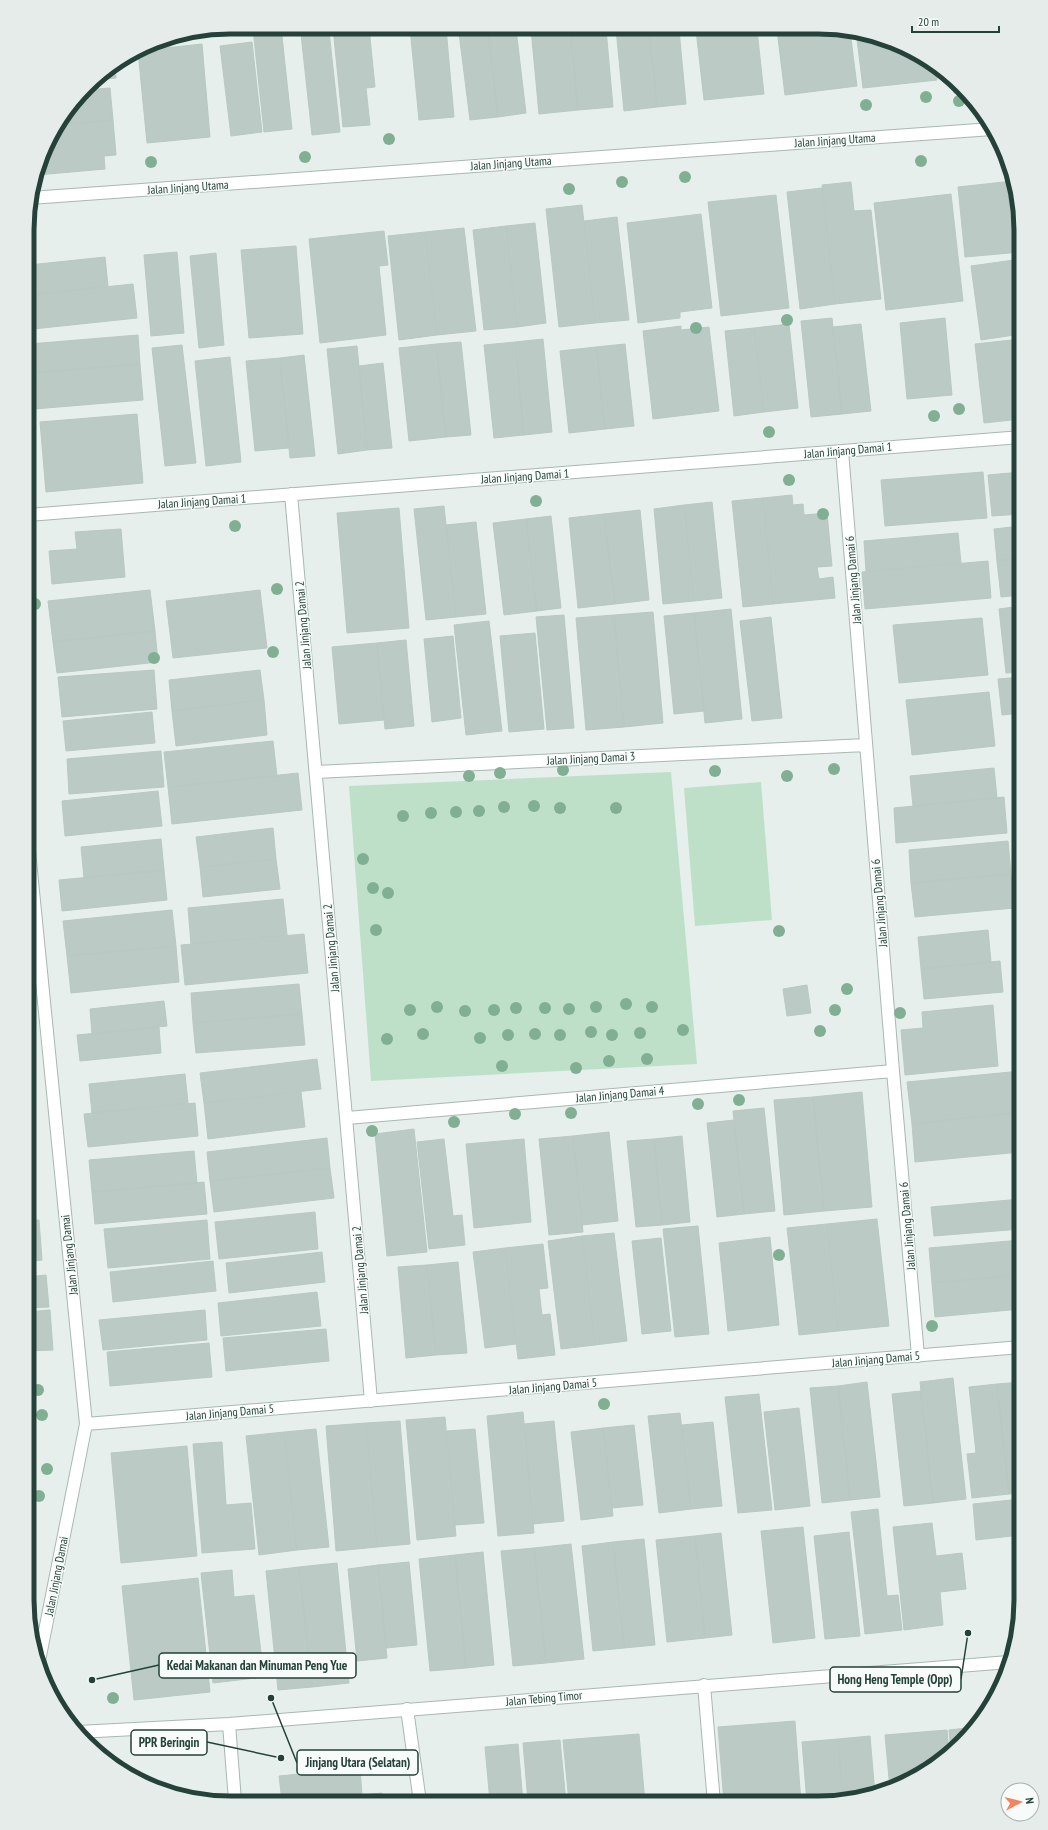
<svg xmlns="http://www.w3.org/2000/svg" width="1048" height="1830" font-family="'PT Sans Narrow',sans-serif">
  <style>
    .green { fill: #bfe0c8 }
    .building { fill: #bbcac4; stroke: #b8c9c2 }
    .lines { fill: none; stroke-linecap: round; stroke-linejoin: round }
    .lane-casing { stroke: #a8b8b2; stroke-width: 14 }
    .street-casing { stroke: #a8b8b2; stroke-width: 14 }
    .lane { stroke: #fff; stroke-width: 12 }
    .street { stroke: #fff; stroke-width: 12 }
    .tree { fill: #80af93 }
    .labels { text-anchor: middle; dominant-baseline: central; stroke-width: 3; stroke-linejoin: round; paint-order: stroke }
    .street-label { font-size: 12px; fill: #24423a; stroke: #f7fbf9 }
    .rim { fill: none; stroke: #24423a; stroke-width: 5 }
    .leader { fill: none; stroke: #24423a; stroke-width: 1.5 }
    .callout-dot { fill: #24423a; stroke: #f7fbf9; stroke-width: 1.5 }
    .callout { fill: #f7fbf9; stroke: #24423a; stroke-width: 1.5 }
    .callout-label { font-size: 13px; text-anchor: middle; font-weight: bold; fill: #24423a }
  </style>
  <rect width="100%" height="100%" fill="#e6efeb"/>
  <!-- green -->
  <path class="green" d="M 671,772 L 697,1064 L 371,1081 L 349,786 Z
    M 761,782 L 772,920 L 695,926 L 684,788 Z"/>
  <!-- building -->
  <path class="building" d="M 281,27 L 292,129 L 264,132 L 253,29 Z
    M 333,28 L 369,28 L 375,87 L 366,88 L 370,125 L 343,127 Z
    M 410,28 L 446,28 L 454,117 L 419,120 Z
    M 500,29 L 516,29 L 526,113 L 498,117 L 488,30 Z
    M 531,29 L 570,29 L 578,110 L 539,114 Z
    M 570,29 L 606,29 L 613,107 L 578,110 Z
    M 616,29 L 649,30 L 657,107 L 624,111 Z
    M 488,30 L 498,117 L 470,120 L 459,33 Z
    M 649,30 L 679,30 L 686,104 L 657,107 Z
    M 696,30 L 757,30 L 764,94 L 704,100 Z
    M 777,30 L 850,31 L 857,86 L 785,95 Z
    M 329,31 L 340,132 L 312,135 L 301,34 Z
    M 856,31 L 908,48 L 935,66 L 937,80 L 863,88 Z
    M 252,42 L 262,132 L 231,136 L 220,46 Z
    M 202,44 L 210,137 L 147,143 L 138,51 Z
    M 115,66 L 116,78 L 94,80 L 96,78 Z
    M 952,78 L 964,91 L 954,93 Z
    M 110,88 L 113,120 L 60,125 L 87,90 Z
    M 113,120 L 116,155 L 104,156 L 105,169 L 37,175 L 48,140 L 60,125 Z
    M 1013,181 L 1021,230 L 1021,252 L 965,257 L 958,187 Z
    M 851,182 L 854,211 L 871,210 L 881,299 L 835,304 L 822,185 Z
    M 822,188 L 835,304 L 800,309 L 787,192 Z
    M 951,194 L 963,301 L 886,310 L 874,203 Z
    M 776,195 L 789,308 L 721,316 L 708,202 Z
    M 582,205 L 595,323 L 559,327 L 546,209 Z
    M 701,214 L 712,308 L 680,312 L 680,318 L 638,323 L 627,223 Z
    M 617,217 L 629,320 L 595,323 L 584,221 Z
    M 535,223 L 546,323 L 517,327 L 506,226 Z
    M 506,226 L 517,327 L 484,330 L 473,230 Z
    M 464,228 L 476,331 L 437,335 L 425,232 Z
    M 384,231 L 388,265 L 379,266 L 386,335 L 320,343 L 309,239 Z
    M 425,232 L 437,335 L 399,340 L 388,236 Z
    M 296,246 L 303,334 L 249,338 L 241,250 Z
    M 177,252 L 184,333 L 151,336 L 144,255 Z
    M 216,253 L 224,345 L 199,348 L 190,256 Z
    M 105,257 L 108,286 L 29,295 L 29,265 Z
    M 1021,259 L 1021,334 L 981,340 L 971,266 Z
    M 133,284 L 137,318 L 33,329 L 29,295 Z
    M 832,318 L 842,414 L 811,417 L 801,321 Z
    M 945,318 L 952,395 L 907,399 L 900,323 Z
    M 789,324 L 798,408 L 764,412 L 754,328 Z
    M 861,324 L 871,411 L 842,414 L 833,327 Z
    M 681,326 L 681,330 L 709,327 L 719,411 L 653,419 L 643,331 Z
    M 754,328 L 764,412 L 734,416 L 725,331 Z
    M 138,335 L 140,364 L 31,373 L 29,344 Z
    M 543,339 L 552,432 L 524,435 L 515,342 Z
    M 1021,339 L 1021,419 L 984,423 L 975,344 Z
    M 461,342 L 471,435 L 446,437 L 436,344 Z
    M 515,342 L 524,435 L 494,438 L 484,345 Z
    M 436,344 L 446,437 L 409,441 L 399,348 Z
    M 625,344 L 634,426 L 605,429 L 596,347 Z
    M 182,345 L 196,463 L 165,466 L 152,348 Z
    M 357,346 L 367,450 L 338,454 L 327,349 Z
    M 596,347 L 605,429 L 569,433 L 560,351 Z
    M 304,355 L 315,456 L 290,458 L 280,358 Z
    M 230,357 L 241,462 L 206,466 L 195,361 Z
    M 280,358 L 289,448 L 255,451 L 246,361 Z
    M 383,363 L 392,448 L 367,450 L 359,366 Z
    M 140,364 L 143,400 L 34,409 L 31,373 Z
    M 137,414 L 143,483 L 46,492 L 40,422 Z
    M 983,472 L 987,518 L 885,526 L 881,480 Z
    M 1021,472 L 1021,514 L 992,516 L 988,475 Z
    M 792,495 L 793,505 L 803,504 L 804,515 L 827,513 L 832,566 L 817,567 L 819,579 L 833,577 L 835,598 L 773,604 L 763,498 Z
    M 763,498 L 773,604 L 743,607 L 732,501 Z
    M 712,502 L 722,598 L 694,601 L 684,505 Z
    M 684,505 L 694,601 L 663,604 L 654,509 Z
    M 444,506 L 456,617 L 426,620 L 414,509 Z
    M 399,508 L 409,628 L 347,633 L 337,513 Z
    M 640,510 L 649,600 L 615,604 L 604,514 Z
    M 604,514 L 615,604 L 578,608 L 569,518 Z
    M 551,516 L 561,608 L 537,611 L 526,519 Z
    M 526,519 L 537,611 L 504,615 L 493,523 Z
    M 476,522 L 486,614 L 456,617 L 446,525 Z
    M 1021,526 L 1021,558 L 997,561 L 994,529 Z
    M 121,529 L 125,577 L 52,584 L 49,551 L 77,549 L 75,532 Z
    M 958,533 L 961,563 L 866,571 L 864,541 Z
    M 1021,558 L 1021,595 L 1001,597 L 997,561 Z
    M 988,561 L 991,598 L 865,609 L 862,572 Z
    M 150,590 L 155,631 L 53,642 L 48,601 Z
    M 260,590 L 267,648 L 173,658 L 166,601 Z
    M 1021,606 L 1021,672 L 1006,673 L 999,609 Z
    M 731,609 L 742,719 L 705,723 L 694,613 Z
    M 653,612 L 663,723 L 624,727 L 614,615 Z
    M 694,613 L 704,711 L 674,714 L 664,616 Z
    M 564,615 L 574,728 L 547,730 L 536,617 Z
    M 614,615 L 624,727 L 586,730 L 576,618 Z
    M 771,617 L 782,718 L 752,721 L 740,621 Z
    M 982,618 L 988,675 L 899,683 L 893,625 Z
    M 489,621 L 502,731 L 466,735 L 454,625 Z
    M 155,631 L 158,662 L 57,673 L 53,642 Z
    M 535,633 L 544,729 L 509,732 L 500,636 Z
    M 453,636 L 461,718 L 432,722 L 424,639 Z
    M 406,640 L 414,726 L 385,729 L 377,643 Z
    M 377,643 L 384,720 L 339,724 L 332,647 Z
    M 154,670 L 157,709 L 62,717 L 58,677 Z
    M 260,670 L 264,700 L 172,711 L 169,680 Z
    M 1021,677 L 1021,713 L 1002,715 L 998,679 Z
    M 989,692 L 995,746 L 912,755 L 906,700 Z
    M 264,700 L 267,735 L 176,746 L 172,711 Z
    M 152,712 L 155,743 L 66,751 L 63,721 Z
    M 1014,713 L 1021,713 L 1021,752 L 1019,752 Z
    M 273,741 L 277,776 L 168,787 L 164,752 Z
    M 161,751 L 164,787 L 69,794 L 67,759 Z
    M 994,768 L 997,798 L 913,806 L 910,776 Z
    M 298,773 L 302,810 L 172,824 L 168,787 Z
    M 158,791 L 162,826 L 65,836 L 62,801 Z
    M 1004,797 L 1007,833 L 896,843 L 894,808 Z
    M 1013,802 L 1021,802 L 1021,830 L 1016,830 Z
    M 273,828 L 276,859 L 200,867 L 196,837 Z
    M 161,839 L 164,870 L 84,878 L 81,847 Z
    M 1008,841 L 1011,874 L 911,883 L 909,850 Z
    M 276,859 L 280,889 L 203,897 L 200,867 Z
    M 164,870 L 167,900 L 62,911 L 59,880 Z
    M 1011,874 L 1014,908 L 915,917 L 911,883 Z
    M 283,899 L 287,935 L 191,944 L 188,908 Z
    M 172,910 L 176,946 L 67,956 L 63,921 Z
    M 988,930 L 991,962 L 921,969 L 918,937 Z
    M 304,934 L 308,973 L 185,985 L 181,945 Z
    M 176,946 L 179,982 L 71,993 L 67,956 Z
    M 1000,961 L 1003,992 L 924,999 L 921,969 Z
    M 299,984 L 302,1014 L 193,1023 L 191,993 Z
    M 807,985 L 811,1013 L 787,1016 L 783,989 Z
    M 164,1001 L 167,1026 L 92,1034 L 90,1009 Z
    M 993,1005 L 998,1066 L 905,1075 L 901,1030 L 923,1028 L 922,1012 Z
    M 302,1014 L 305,1045 L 196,1053 L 193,1023 Z
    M 159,1027 L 161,1053 L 80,1061 L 77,1035 Z
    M 317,1059 L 321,1089 L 204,1103 L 200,1073 Z
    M 1021,1071 L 1021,1112 L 912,1124 L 907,1082 Z
    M 185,1074 L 188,1103 L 92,1113 L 89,1084 Z
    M 301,1092 L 305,1127 L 208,1139 L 204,1103 Z
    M 862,1092 L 872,1207 L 824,1211 L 813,1097 Z
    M 813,1097 L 824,1211 L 784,1215 L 774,1100 Z
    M 195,1103 L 198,1136 L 88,1147 L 84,1114 Z
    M 764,1108 L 775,1211 L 744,1214 L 733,1111 Z
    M 1021,1112 L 1021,1152 L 915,1162 L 912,1124 Z
    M 734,1120 L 744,1214 L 717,1217 L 707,1123 Z
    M 414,1129 L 427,1252 L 387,1256 L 375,1134 Z
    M 609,1132 L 618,1221 L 582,1225 L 573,1136 Z
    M 573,1136 L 583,1232 L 549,1235 L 539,1139 Z
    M 682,1136 L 690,1222 L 662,1225 L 654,1139 Z
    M 327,1138 L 330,1168 L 210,1181 L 207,1152 Z
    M 444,1139 L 453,1216 L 462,1215 L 465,1245 L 429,1249 L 417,1142 Z
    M 524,1139 L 531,1222 L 474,1228 L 466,1144 Z
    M 654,1139 L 662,1225 L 636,1227 L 627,1141 Z
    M 194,1151 L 197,1183 L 92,1192 L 89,1160 Z
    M 330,1168 L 334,1198 L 214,1212 L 210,1181 Z
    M 204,1182 L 207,1214 L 95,1224 L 92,1192 Z
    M 1021,1199 L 1021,1229 L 934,1236 L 931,1207 Z
    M 315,1212 L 318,1249 L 219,1259 L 215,1222 Z
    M 877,1219 L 889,1326 L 838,1331 L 827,1224 Z
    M 27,1220 L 39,1220 L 42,1260 L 27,1262 Z
    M 207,1220 L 210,1259 L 108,1268 L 104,1229 Z
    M 827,1224 L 838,1331 L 799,1335 L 787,1228 Z
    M 698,1226 L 709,1334 L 675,1337 L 663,1229 Z
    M 614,1233 L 627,1341 L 595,1345 L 582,1236 Z
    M 582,1236 L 595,1345 L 561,1349 L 548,1241 Z
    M 770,1237 L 779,1325 L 728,1331 L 719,1243 Z
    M 661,1238 L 671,1331 L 642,1334 L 632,1241 Z
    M 1021,1240 L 1021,1275 L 932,1283 L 929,1248 Z
    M 543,1244 L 548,1288 L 539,1289 L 542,1315 L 550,1314 L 555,1355 L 518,1359 L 505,1248 Z
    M 505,1248 L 516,1344 L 485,1348 L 473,1252 Z
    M 322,1252 L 325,1282 L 229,1293 L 226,1263 Z
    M 213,1261 L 216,1291 L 113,1302 L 110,1272 Z
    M 458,1262 L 467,1353 L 436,1355 L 427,1265 Z
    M 427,1265 L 436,1355 L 406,1358 L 398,1267 Z
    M 46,1275 L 49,1307 L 27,1308 L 27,1277 Z
    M 1021,1275 L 1021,1309 L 935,1317 L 932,1283 Z
    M 317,1292 L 321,1326 L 221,1336 L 218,1303 Z
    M 50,1310 L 53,1350 L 27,1351 L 27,1312 Z
    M 205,1310 L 207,1340 L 103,1350 L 99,1320 Z
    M 326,1329 L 329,1361 L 226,1371 L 223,1338 Z
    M 209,1343 L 212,1377 L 110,1386 L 107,1352 Z
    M 953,1378 L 966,1499 L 933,1503 L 920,1382 Z
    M 867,1382 L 880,1497 L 850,1500 L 838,1386 Z
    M 1021,1382 L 1021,1492 L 1009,1494 L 997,1384 Z
    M 997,1384 L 1009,1494 L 972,1498 L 967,1454 L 976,1453 L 969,1387 Z
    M 838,1386 L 850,1500 L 822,1503 L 810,1388 Z
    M 921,1391 L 933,1503 L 904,1506 L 892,1394 Z
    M 759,1394 L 772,1510 L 738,1513 L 725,1397 Z
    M 799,1408 L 810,1506 L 775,1510 L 764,1412 Z
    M 523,1412 L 534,1533 L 498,1536 L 487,1416 Z
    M 680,1413 L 691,1509 L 659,1513 L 648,1416 Z
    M 445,1417 L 456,1536 L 417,1540 L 406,1420 Z
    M 400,1421 L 410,1544 L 377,1547 L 366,1423 Z
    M 554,1421 L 564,1521 L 533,1524 L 524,1424 Z
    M 713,1422 L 722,1506 L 691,1509 L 682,1425 Z
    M 366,1423 L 377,1547 L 336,1551 L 326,1426 Z
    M 634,1425 L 643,1505 L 612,1508 L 603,1428 Z
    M 603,1428 L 613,1516 L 581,1520 L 571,1432 Z
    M 316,1429 L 329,1547 L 297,1550 L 284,1432 Z
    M 475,1429 L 484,1523 L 455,1525 L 447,1431 Z
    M 284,1432 L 297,1550 L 259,1555 L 246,1436 Z
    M 222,1442 L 226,1505 L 251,1503 L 255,1549 L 202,1553 L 193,1444 Z
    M 187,1446 L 197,1556 L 121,1563 L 111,1453 Z
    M 1021,1499 L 1021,1535 L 976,1540 L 973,1504 Z
    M 878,1509 L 887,1596 L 898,1595 L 902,1630 L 865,1634 L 851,1512 Z
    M 932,1523 L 936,1556 L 962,1553 L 966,1589 L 940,1592 L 943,1625 L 904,1630 L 893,1527 Z
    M 803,1527 L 815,1638 L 773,1643 L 761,1531 Z
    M 849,1532 L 860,1636 L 825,1639 L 814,1536 Z
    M 721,1533 L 732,1635 L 705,1638 L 695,1536 Z
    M 695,1536 L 705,1638 L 667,1642 L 656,1540 Z
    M 644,1539 L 655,1645 L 624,1648 L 613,1542 Z
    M 613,1542 L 624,1648 L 593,1651 L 582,1546 Z
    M 571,1544 L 584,1659 L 546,1663 L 534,1548 Z
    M 534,1548 L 546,1663 L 513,1666 L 501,1551 Z
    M 483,1552 L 494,1665 L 466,1668 L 455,1555 Z
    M 455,1555 L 466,1668 L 430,1671 L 419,1559 Z
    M 409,1562 L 417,1645 L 386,1648 L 378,1565 Z
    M 337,1563 L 349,1683 L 312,1687 L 299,1567 Z
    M 378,1565 L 387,1658 L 357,1661 L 348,1569 Z
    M 299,1567 L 312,1687 L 278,1690 L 266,1571 Z
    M 232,1570 L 234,1597 L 254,1595 L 264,1677 L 213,1683 L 201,1573 Z
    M 198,1578 L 210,1692 L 134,1700 L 122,1586 Z
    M 795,1721 L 801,1803 L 724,1803 L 718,1727 Z
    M 975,1727 L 951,1752 L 949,1730 Z
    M 947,1730 L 949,1754 L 941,1761 L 890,1789 L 885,1735 Z
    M 639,1734 L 645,1803 L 569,1802 L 563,1740 Z
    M 870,1736 L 875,1794 L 843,1799 L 838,1739 Z
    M 838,1739 L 843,1799 L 807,1803 L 802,1742 Z
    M 560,1740 L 566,1802 L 528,1802 L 523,1743 Z
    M 518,1744 L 523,1802 L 490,1802 L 485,1747 Z
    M 360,1768 L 362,1795 L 282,1801 L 279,1776 Z
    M 140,1771 L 141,1782 L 126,1772 Z
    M 382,1793 L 383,1802 L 295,1801 Z"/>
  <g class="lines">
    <!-- lane casing -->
    <g class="lane-casing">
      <path id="lane" d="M 704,1685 L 714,1803
        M 407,1709 L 420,1802"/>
    </g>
    <!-- street casing -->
    <g class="street-casing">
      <path id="street" d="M 30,198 L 992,129
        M 842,451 L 893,1071 L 918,1356
        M 291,494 L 371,1401
        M 28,515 L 1021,437
        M 316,772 L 866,745
        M 28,841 L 86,1424 L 38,1666
        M 347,1118 L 893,1071
        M 86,1424 L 1021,1347
        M 229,1724 L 235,1801
        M 78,1732 L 229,1724 L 1009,1662"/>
    </g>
    <!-- lane -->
    <use href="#lane" class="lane"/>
    <!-- street -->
    <use href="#street" class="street"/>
  </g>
  <!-- trees -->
  <g class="tree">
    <circle cx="926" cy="97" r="6"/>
    <circle cx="959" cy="101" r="6"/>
    <circle cx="866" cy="105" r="6"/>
    <circle cx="389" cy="139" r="6"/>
    <circle cx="305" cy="157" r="6"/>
    <circle cx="921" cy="161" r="6"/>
    <circle cx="151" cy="162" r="6"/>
    <circle cx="685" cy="177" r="6"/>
    <circle cx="622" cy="182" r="6"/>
    <circle cx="569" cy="189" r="6"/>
    <circle cx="787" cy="320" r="6"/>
    <circle cx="696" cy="328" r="6"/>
    <circle cx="959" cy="409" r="6"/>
    <circle cx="934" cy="416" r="6"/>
    <circle cx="769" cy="432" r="6"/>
    <circle cx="789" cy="480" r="6"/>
    <circle cx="536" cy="501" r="6"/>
    <circle cx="823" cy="514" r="6"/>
    <circle cx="235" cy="526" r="6"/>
    <circle cx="277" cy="589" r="6"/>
    <circle cx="35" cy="604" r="6"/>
    <circle cx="273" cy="652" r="6"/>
    <circle cx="154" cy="658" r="6"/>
    <circle cx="834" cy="769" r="6"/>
    <circle cx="563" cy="770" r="6"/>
    <circle cx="715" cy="771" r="6"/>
    <circle cx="500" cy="773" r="6"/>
    <circle cx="469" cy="776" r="6"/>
    <circle cx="787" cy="776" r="6"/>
    <circle cx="534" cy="806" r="6"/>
    <circle cx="504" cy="807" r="6"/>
    <circle cx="560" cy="808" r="6"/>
    <circle cx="616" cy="808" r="6"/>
    <circle cx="479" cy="811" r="6"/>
    <circle cx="456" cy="812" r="6"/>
    <circle cx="431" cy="813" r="6"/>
    <circle cx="403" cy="816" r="6"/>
    <circle cx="363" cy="859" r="6"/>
    <circle cx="373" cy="888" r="6"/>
    <circle cx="388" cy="893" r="6"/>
    <circle cx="376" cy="930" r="6"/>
    <circle cx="779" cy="931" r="6"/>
    <circle cx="847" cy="989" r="6"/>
    <circle cx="626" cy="1004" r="6"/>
    <circle cx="437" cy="1007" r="6"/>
    <circle cx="596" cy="1007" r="6"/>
    <circle cx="652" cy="1007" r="6"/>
    <circle cx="516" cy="1008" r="6"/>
    <circle cx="545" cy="1008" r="6"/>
    <circle cx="569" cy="1009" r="6"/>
    <circle cx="410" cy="1010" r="6"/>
    <circle cx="494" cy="1010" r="6"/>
    <circle cx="835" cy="1010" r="6"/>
    <circle cx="465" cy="1011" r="6"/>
    <circle cx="900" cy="1013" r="6"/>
    <circle cx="683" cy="1030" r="6"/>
    <circle cx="820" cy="1031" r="6"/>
    <circle cx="591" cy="1032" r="6"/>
    <circle cx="640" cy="1033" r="6"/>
    <circle cx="423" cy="1034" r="6"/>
    <circle cx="535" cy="1034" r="6"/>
    <circle cx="508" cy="1035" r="6"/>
    <circle cx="560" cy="1035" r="6"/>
    <circle cx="612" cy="1035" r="6"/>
    <circle cx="480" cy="1038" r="6"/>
    <circle cx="387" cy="1039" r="6"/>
    <circle cx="647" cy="1059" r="6"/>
    <circle cx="609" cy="1061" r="6"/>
    <circle cx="502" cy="1066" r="6"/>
    <circle cx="576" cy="1068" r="6"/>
    <circle cx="739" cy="1100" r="6"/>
    <circle cx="698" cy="1104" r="6"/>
    <circle cx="571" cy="1113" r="6"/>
    <circle cx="515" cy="1114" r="6"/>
    <circle cx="454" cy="1122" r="6"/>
    <circle cx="372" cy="1131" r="6"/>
    <circle cx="779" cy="1255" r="6"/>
    <circle cx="932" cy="1326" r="6"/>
    <circle cx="38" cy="1390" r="6"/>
    <circle cx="604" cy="1404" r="6"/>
    <circle cx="42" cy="1415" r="6"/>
    <circle cx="47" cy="1469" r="6"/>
    <circle cx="39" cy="1496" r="6"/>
    <circle cx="113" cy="1698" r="6"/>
  </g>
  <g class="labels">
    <!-- street labels -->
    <g class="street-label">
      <text transform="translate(835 140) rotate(-4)">Jalan Jinjang Utama</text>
      <text transform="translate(511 163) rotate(-4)">Jalan Jinjang Utama</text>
      <text transform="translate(188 187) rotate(-4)">Jalan Jinjang Utama</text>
      <text transform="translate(848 450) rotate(-5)">Jalan Jinjang Damai 1</text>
      <text transform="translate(525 476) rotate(-4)">Jalan Jinjang Damai 1</text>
      <text transform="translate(202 501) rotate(-4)">Jalan Jinjang Damai 1</text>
      <text transform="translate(853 580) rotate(-95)">Jalan Jinjang Damai 6</text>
      <text transform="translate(303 625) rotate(-95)">Jalan Jinjang Damai 2</text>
      <text transform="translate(591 758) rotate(-3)">Jalan Jinjang Damai 3</text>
      <text transform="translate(879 903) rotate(-95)">Jalan Jinjang Damai 6</text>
      <text transform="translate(331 948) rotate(-95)">Jalan Jinjang Damai 2</text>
      <text transform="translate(620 1094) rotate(-5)">Jalan Jinjang Damai 4</text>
      <text transform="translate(907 1226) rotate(-95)">Jalan Jinjang Damai 6</text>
      <text transform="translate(69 1255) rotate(-96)">Jalan Jinjang Damai</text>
      <text transform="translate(360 1270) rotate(-95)">Jalan Jinjang Damai 2</text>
      <text transform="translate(876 1359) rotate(-5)">Jalan Jinjang Damai 5</text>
      <text transform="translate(553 1386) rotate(-5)">Jalan Jinjang Damai 5</text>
      <text transform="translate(230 1412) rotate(-5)">Jalan Jinjang Damai 5</text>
      <text transform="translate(56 1576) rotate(-79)">Jalan Jinjang Damai</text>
      <text transform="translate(544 1698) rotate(-5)">Jalan Tebing Timor</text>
    </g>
  </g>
  <!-- crop -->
  <path d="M0 0H1048V1830H0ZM230 34H818A196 196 0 0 1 1014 230V1600A196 196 0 0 1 818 1796H230A196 196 0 0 1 34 1600V230A196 196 0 0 1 230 34Z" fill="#e6ecea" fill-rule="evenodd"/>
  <path class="rim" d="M230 34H818A196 196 0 0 1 1014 230V1600A196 196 0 0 1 818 1796H230A196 196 0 0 1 34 1600V230A196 196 0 0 1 230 34Z"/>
  <!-- callouts -->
  <path class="leader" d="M92 1680L159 1665M968 1633L961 1679M281 1758L207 1742M271 1698L297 1763"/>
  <g class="callout-dot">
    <circle cx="92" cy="1680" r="4"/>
    <circle cx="968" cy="1633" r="4"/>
    <circle cx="281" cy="1758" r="4"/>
    <circle cx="271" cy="1698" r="4"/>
  </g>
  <g class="callout">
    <rect x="159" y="1653" width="197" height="25" rx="4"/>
    <rect x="830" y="1667" width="131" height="25" rx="4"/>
    <rect x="131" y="1730" width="76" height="25" rx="4"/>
    <rect x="297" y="1750" width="121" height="25" rx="4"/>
  </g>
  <g class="callout-label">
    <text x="257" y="1670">Kedai Makanan dan Minuman Peng Yue</text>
    <text x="895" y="1684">Hong Heng Temple (Opp)</text>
    <text x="169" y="1747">PPR Beringin</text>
    <text x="358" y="1767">Jinjang Utara (Selatan)</text>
  </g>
  <!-- north arrow -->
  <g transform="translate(1020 1802) rotate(83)"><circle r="19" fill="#f7fbf9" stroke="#a3b1ad"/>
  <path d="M0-3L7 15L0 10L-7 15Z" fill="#f4845f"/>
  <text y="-6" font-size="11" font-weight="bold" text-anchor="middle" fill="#24423a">N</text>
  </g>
  <!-- scale -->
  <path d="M912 26v6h87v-6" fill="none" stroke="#24423a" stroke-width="2"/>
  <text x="918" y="26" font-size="12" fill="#24423a" stroke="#f7fbf9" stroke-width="3" paint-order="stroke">20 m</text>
</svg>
